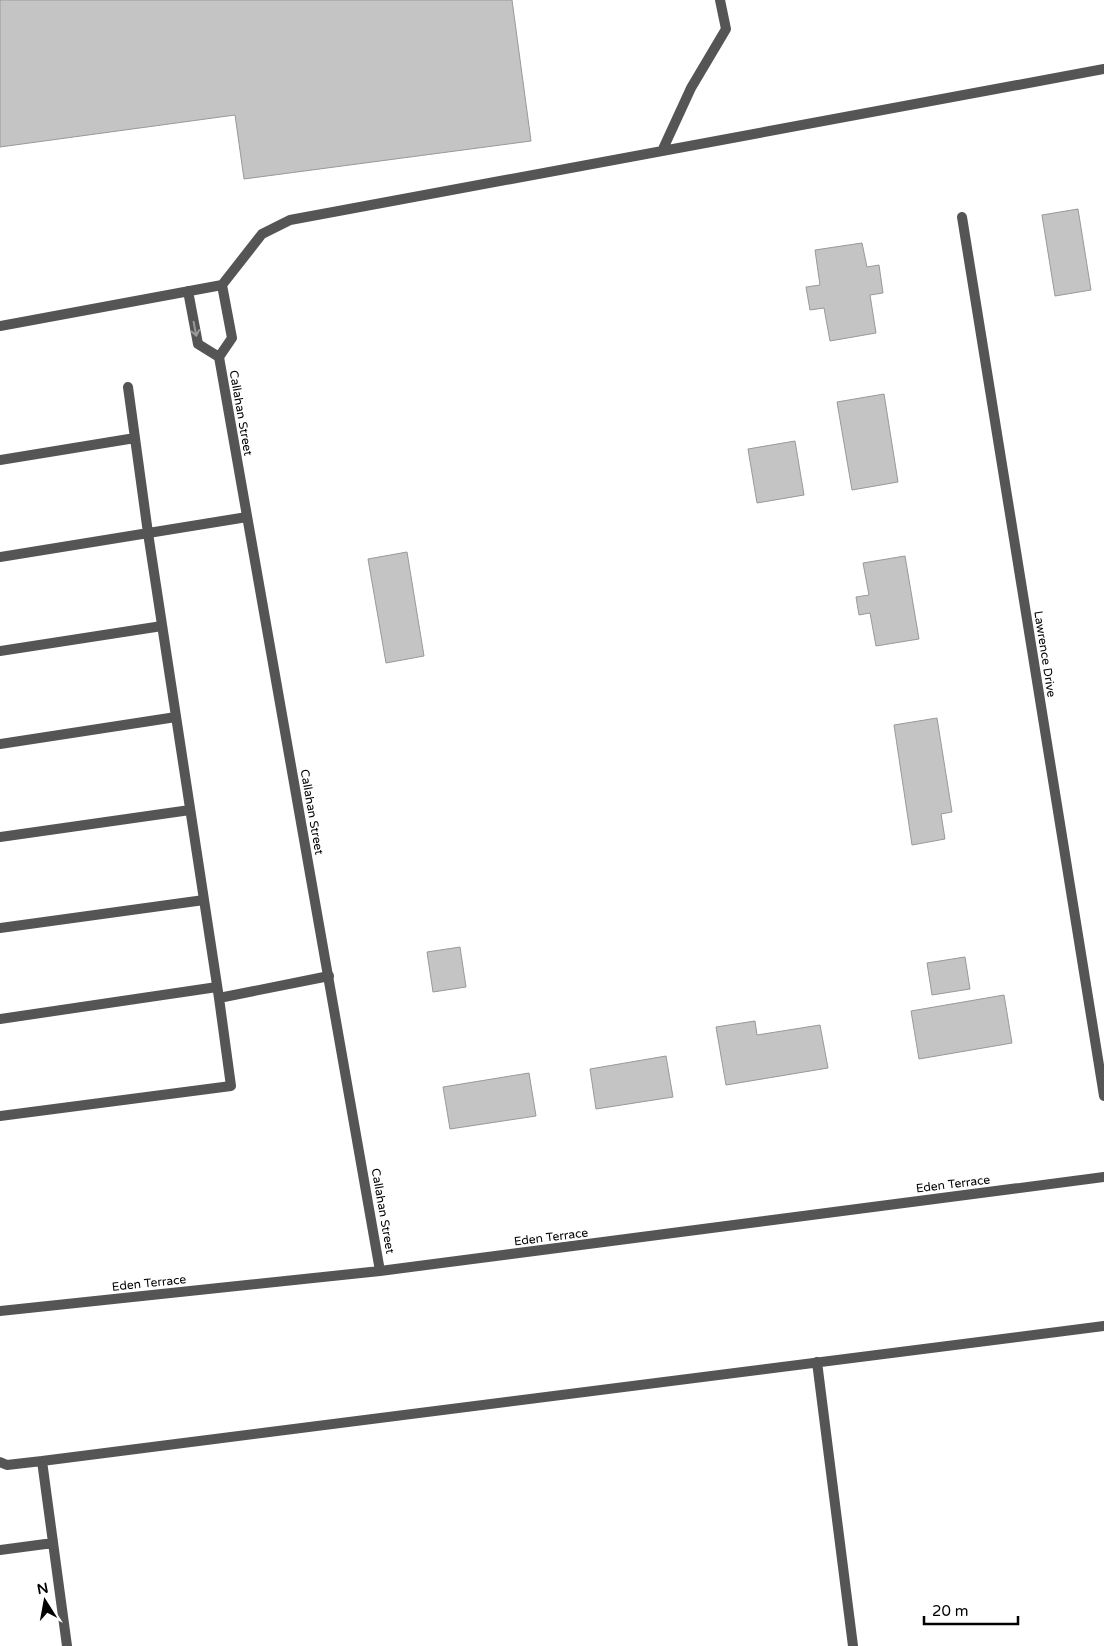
<svg xmlns="http://www.w3.org/2000/svg" width="1104" height="1646" font-family="'Varela Round',sans-serif">
  <style>
    .building { fill: #c4c4c4; stroke: #999 }
    .lines { fill: none; stroke-linecap: round; stroke-linejoin: round }
    .service { stroke: #555; stroke-width: 10 }
    .minor { stroke: #555; stroke-width: 10 }
    .oneway { stroke: #999 }
    .labels { text-anchor: middle; dominant-baseline: central; stroke-width: 4; stroke-linejoin: round; paint-order: stroke }
    .street-label { font-size: 12px; fill: #000; stroke: #fff }
  </style>
  <rect width="100%" height="100%" fill="#fff"/>
  <!-- building -->
  <path class="building" d="M 0,0 L 512,0 L 531,141 L 244,179 L 235,115 L 0,147 Z
    M 1078,209 L 1091,290 L 1055,296 L 1042,215 Z
    M 862,243 L 867,267 L 879,265 L 883,293 L 870,295 L 876,333 L 830,341 L 824,308 L 810,310 L 806,287 L 820,285 L 815,250 Z
    M 884,394 L 898,482 L 852,490 L 837,402 Z
    M 795,441 L 804,495 L 757,503 L 748,449 Z
    M 407,552 L 424,656 L 386,663 L 368,559 Z
    M 905,556 L 919,639 L 876,646 L 870,613 L 859,615 L 856,597 L 869,595 L 863,563 Z
    M 937,718 L 952,812 L 941,814 L 945,839 L 912,845 L 894,725 Z
    M 460,947 L 466,987 L 433,992 L 427,952 Z
    M 965,957 L 970,989 L 932,995 L 927,963 Z
    M 1004,995 L 1012,1043 L 919,1059 L 911,1011 Z
    M 755,1021 L 757,1035 L 820,1025 L 828,1068 L 726,1085 L 716,1027 Z
    M 666,1056 L 673,1097 L 596,1109 L 590,1069 Z
    M 529,1073 L 536,1116 L 450,1129 L 443,1087 Z"/>
  <g class="lines">
    <!-- service -->
    <path class="service" d="M 662,151 L 691,88 L 726,29 L 720,0
      M 188,291 L 198,344 L 219,357 L 232,338 L 222,285
      M 0,326 L 222,285 L 262,234 L 290,220 L 1104,69
      M 128,387 L 148,533 L 219,998 L 329,976
      M 0,460 L 135,438
      M 0,557 L 247,517
      M 0,651 L 162,626
      M 0,744 L 176,717
      M 0,837 L 190,810
      M 0,928 L 204,900
      M 0,1019 L 217,987
      M 0,1116 L 231,1086 L 219,998
      M 817,1362 L 853,1646
      M 42,1461 L 67,1646
      M 0,1462 L 7,1465 L 42,1461 L 1104,1326
      M 0,1550 L 53,1543"/>
    <!-- minor -->
    <path class="minor" d="M 962,217 L 1104,1096
      M 219,357 L 380,1271
      M 0,1311 L 380,1271 L 1104,1177"/>
  </g>
  <!-- one-way arrows -->
  <defs><path id="oneway-shaft" d="M-6 0H5M1.5-3L5.5 0L1.5 3" fill="none" stroke-width="1.6" stroke-linecap="round" stroke-linejoin="round" transform="scale(1.25)"/></defs>
  <use class="oneway" href="#oneway-shaft" transform="translate(195 329) rotate(79)"/>
  <g class="labels">
    <!-- street labels -->
    <g class="street-label">
      <text transform="translate(241 413) rotate(80)">Callahan Street</text>
      <text transform="translate(1045 654) rotate(81)">Lawrence Drive</text>
      <text transform="translate(312 812) rotate(80)">Callahan Street</text>
      <text transform="translate(953 1184) rotate(-7)">Eden Terrace</text>
      <text transform="translate(383 1211) rotate(80)">Callahan Street</text>
      <text transform="translate(551 1237) rotate(-7)">Eden Terrace</text>
      <text transform="translate(149 1283) rotate(-6)">Eden Terrace</text>
    </g>
  </g>
  <!-- north arrow -->
  <g transform="translate(45 1601) rotate(349)" stroke="#ffffff" stroke-width="4" paint-order="stroke">
  <path d="M0-4L9 19L0 12L-9 19Z" fill="#000000"/>
  <text y="-8" font-size="14" font-weight="bold" text-anchor="middle" fill="#000000">N</text>
  </g>
  <!-- scale -->
  <path d="M924 1616v8h94v-8" fill="none" stroke="#000000" stroke-width="2.5"/>
  <text x="932" y="1616" font-size="15" fill="#000000" stroke="#ffffff" stroke-width="4" paint-order="stroke">20 m</text>
</svg>
